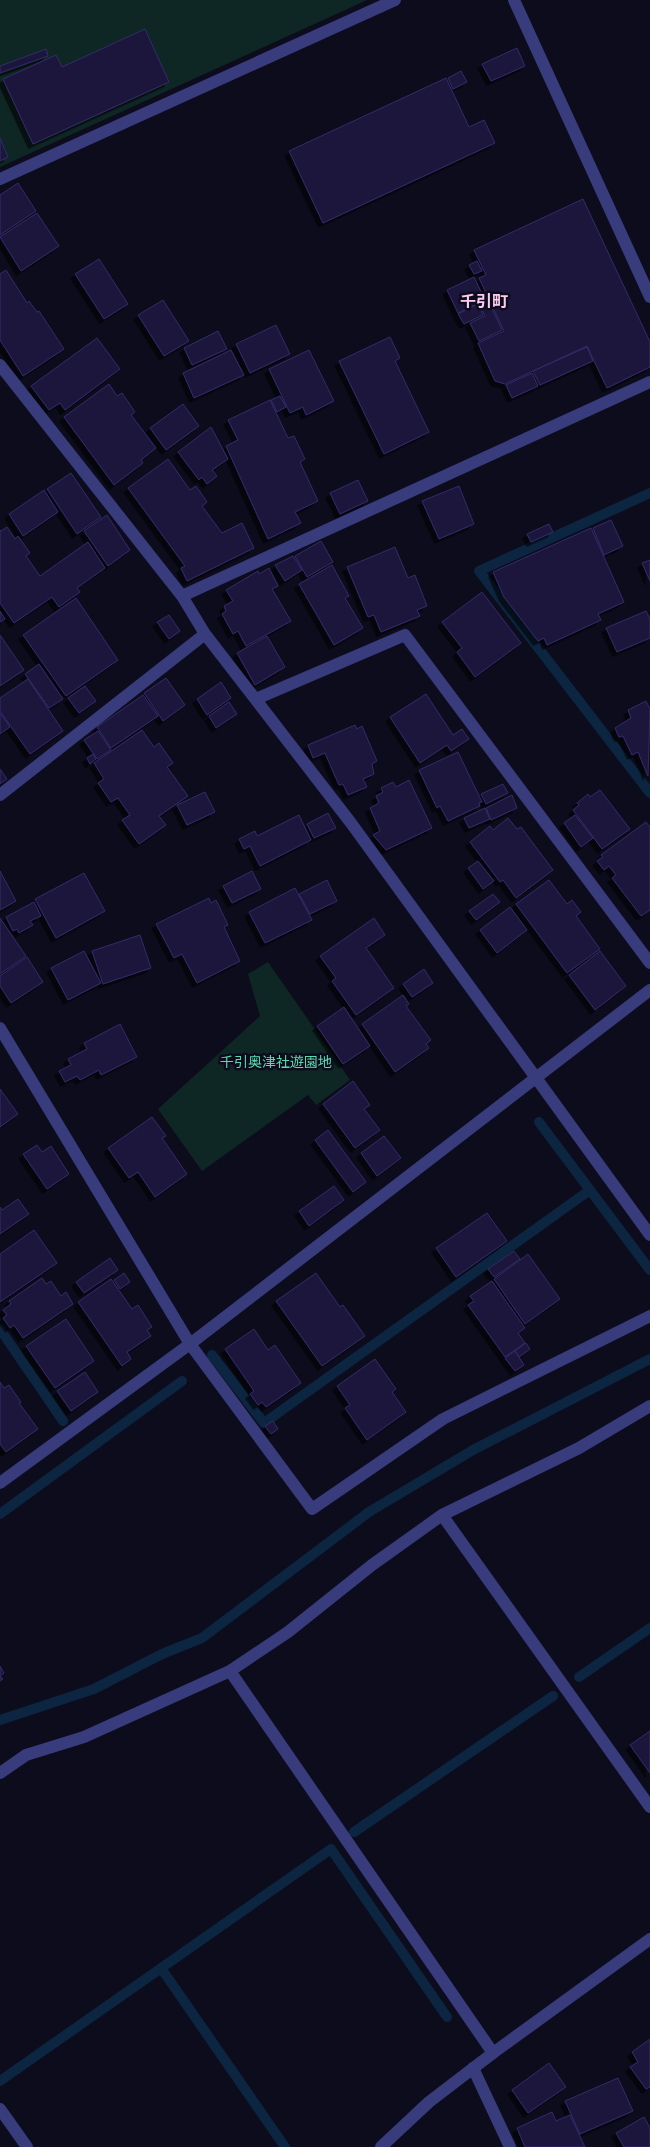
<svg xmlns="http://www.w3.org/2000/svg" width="650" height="2147" font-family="'PT Sans Narrow','Noto Sans JP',sans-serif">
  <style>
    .green { fill: #0f2724 }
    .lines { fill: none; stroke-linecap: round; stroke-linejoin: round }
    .stream { stroke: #0c2541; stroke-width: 10 }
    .building { fill: #1d183e; stroke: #322b69; filter: url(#shadow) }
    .minor { stroke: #383b7c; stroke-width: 12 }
    .tertiary { stroke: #383b7c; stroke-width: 12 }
    .labels { text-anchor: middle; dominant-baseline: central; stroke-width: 5; stroke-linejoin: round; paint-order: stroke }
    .park-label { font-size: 14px; fill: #58dcaf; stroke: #0d0c1d }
    .quarter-label { font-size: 16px; font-weight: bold; fill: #fecbf0; stroke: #0d0c1d }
  </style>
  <defs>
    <filter id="shadow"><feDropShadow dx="-4.5" dy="4.5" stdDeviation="0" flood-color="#0009"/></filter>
  </defs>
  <rect width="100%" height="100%" fill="#0d0c1d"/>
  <!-- green -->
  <path class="green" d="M 0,0 L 367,0 L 0,167 Z
    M 268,962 L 350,1080 L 316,1105 L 308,1095 L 202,1171 L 158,1109 L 260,1016 L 248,974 Z"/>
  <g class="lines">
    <!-- stream -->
    <path class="stream" d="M 650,493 L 479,571 L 650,793
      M 539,1122 L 650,1270
      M 0,1329 L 63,1421
      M 212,1355 L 264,1423 L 590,1190
      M 0,1514 L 182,1381
      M 579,1677 L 650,1628
      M 0,1720 L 94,1689 L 162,1654 L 202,1638 L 369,1512 L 473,1450 L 650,1359
      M 354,1832 L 553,1696
      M 161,1968 L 285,2147
      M 0,2081 L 331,1849 L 447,2017"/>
  </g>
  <!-- building -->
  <path class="building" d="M 145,29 L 169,82 L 33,144 L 3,79 L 56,55 L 62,67 Z
    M 517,48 L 525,66 L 491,81 L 482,64 Z
    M 46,49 L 48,56 L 0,73 L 0,66 Z
    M 461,71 L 467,82 L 453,89 L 448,78 Z
    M 446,78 L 469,127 L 484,120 L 495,143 L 323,223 L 289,151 Z
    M 0,138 L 8,157 L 0,161 Z
    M 18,183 L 36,211 L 0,235 L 0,195 Z
    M 583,199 L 650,342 L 650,367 L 607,388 L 587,346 L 505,384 L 495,381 L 478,343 L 504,331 L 479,278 L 486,275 L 474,250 Z
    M 37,213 L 59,246 L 21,271 L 0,237 Z
    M 99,259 L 128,304 L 104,319 L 75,274 Z
    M 477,261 L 482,271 L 474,274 L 469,265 Z
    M 6,270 L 27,303 L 29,301 L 37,312 L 39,311 L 64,349 L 23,376 L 0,340 L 0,274 Z
    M 474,277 L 485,300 L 458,313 L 447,290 Z
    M 163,300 L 189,341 L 164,356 L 138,315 Z
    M 488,300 L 502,330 L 479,341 L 470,323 L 485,316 L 479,304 Z
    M 478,304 L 483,315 L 464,324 L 458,314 Z
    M 276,325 L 290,354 L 250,373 L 236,344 Z
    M 218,331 L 227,349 L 192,365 L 184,348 Z
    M 390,337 L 400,358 L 395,361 L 429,432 L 384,454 L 339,361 Z
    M 97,338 L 120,369 L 65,410 L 60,403 L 49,410 L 31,386 Z
    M 587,347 L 593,361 L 540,385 L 533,371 Z
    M 231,350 L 244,375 L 194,398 L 183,373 Z
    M 309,350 L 334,401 L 306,415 L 303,407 L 290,413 L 269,369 Z
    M 532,373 L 538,386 L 512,398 L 506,385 Z
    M 109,384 L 117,396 L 122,393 L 135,412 L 131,415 L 156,448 L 141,460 L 143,463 L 114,485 L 64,417 Z
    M 280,396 L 286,407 L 277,412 L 271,400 Z
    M 270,400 L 288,438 L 294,436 L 305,459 L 300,462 L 318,501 L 295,512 L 301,523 L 268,539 L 226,446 L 238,440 L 228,420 Z
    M 183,404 L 199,426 L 166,450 L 150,428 Z
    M 211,427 L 228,459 L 212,470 L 217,476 L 207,484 L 202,477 L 199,480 L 178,452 Z
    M 168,459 L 190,490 L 196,486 L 207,502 L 202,506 L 222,533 L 242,523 L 254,548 L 187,581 L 181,568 L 185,566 L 128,488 Z
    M 71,473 L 101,517 L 77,534 L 47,489 Z
    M 358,480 L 368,501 L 340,514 L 330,493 Z
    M 459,486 L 474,524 L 439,539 L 422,501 Z
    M 44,490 L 58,512 L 23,536 L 9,514 Z
    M 107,515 L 130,550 L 108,566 L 84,531 Z
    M 611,520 L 623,546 L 604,555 L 593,528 Z
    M 549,524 L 553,532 L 531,542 L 527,534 Z
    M 7,527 L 15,539 L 18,536 L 30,553 L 26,556 L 40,576 L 88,542 L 105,568 L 77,588 L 80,592 L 59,607 L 52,597 L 14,623 L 0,603 L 0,530 L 1,531 Z
    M 591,528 L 624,602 L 598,614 L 601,620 L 547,645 L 544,638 L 538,641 L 504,597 L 493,572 Z
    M 321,541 L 333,562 L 307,577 L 295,556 Z
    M 395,547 L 408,578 L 415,575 L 427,606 L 417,610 L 420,616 L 381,632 L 374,615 L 368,617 L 347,567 Z
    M 293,556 L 302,570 L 285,581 L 275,565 Z
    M 650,560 L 650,581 L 642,563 Z
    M 332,565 L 349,596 L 345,598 L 363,628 L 334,645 L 299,584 Z
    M 269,568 L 278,586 L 272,589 L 291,621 L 246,646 L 238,631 L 233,634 L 222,614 L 226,611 L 224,606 L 233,601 L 226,590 L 258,571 L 259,574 Z
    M 482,592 L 521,643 L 475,677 L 457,652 L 462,648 L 442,622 Z
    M 76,598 L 118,660 L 66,696 L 23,635 Z
    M 0,611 L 5,619 L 0,622 Z
    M 646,611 L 650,619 L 650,638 L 617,652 L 606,628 Z
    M 169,615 L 180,631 L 169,639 L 157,622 Z
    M 0,635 L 24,670 L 0,686 Z
    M 267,636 L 285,667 L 255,685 L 237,653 Z
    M 39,664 L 63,699 L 49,708 L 25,674 Z
    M 166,678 L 185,705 L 163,721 L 144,693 Z
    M 28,679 L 63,731 L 30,754 L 0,711 L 0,698 Z
    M 221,682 L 231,698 L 207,715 L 197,699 Z
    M 85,686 L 96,701 L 79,713 L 68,698 Z
    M 426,694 L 453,735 L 462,729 L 469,739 L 451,751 L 447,745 L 420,763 L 390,717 Z
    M 143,695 L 158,716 L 111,748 L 97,727 Z
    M 646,701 L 650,709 L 648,776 L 638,752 L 632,755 L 623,736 L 619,737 L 615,728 L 631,718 L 628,710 Z
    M 229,702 L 237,714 L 216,728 L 209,716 Z
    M 0,713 L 10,727 L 0,734 Z
    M 355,725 L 357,729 L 362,726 L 377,761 L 372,764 L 374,774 L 363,779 L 367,787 L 348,795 L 343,784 L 339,785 L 325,753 L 313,758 L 308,745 Z
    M 142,730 L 154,747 L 159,743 L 173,763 L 167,767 L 188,796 L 159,816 L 166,825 L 139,844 L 122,820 L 130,815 L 118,798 L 111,802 L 98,783 L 104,779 L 94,763 Z
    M 98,731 L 111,750 L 97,759 L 84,740 Z
    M 458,752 L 482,802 L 479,803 L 480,806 L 448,821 L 440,806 L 437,808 L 419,770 Z
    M 93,754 L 96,759 L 90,764 L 87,758 Z
    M 0,769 L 7,779 L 0,784 Z
    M 409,780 L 432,828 L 386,850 L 373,835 L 380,831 L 370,808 L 379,803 L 376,796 L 383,792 L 381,788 L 393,782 L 396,787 Z
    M 503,784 L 508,793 L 486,804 L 481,794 Z
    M 600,790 L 630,829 L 602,849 L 573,810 L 579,805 L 577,803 L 588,794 L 590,797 Z
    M 205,792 L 215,812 L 187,825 L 177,805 Z
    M 512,795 L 517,808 L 491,820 L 486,808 Z
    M 485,808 L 490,819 L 469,828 L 464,818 Z
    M 328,813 L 336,828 L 314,838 L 307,824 Z
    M 299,815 L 311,840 L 260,866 L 250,846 L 244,849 L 239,839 L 255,831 L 257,836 Z
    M 575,815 L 593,838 L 581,847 L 564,823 Z
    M 508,818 L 517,829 L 521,827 L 553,870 L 516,898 L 503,880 L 500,882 L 470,842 L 490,826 L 493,830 Z
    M 646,822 L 650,827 L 650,910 L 641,916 L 612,878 L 616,875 L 609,866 L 604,870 L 597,861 L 603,857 L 601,855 Z
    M 478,861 L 494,881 L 483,889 L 468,868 Z
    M 0,871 L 16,901 L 0,910 Z
    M 252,871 L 261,889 L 232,903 L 223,886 Z
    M 84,873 L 105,911 L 56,938 L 35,899 Z
    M 327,880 L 337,901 L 310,914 L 299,894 Z
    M 549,880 L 567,904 L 572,900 L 581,912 L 576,916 L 600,949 L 567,973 L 516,904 Z
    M 295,888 L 312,920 L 265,943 L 249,912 Z
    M 493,894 L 500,902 L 476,920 L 469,911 Z
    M 209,898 L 211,903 L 216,900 L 228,925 L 224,927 L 240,961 L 197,983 L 182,954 L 174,958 L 156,924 Z
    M 34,902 L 41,916 L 30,921 L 33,925 L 19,933 L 17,929 L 13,931 L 6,917 Z
    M 510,907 L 527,930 L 497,953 L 480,930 Z
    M 0,918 L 26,956 L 0,974 Z
    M 374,918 L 385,935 L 366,948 L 394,988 L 356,1015 L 332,981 L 336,978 L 320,956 Z
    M 140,935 L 151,968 L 103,984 L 92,951 Z
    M 84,951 L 101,983 L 68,1000 L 51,968 Z
    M 600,951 L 626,986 L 595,1010 L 569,975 Z
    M 27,957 L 43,982 L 11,1003 L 0,986 L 0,976 Z
    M 424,969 L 433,983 L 412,997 L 403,984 Z
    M 403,995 L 409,1004 L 406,1006 L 431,1040 L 426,1044 L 429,1048 L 395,1072 L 362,1024 Z
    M 344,1007 L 370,1046 L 343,1064 L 317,1026 Z
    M 120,1024 L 137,1057 L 101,1075 L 99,1070 L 80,1080 L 77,1076 L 65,1082 L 59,1071 L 71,1065 L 68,1059 L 87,1049 L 84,1043 Z
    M 353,1081 L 370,1105 L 364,1109 L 380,1130 L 355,1148 L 323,1104 Z
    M 0,1089 L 18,1114 L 0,1127 Z
    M 152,1117 L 166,1136 L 162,1138 L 187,1174 L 155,1197 L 138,1172 L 129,1178 L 108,1148 Z
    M 328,1130 L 366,1182 L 353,1192 L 315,1140 Z
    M 384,1136 L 401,1158 L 377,1176 L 361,1153 Z
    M 37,1145 L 42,1152 L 51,1146 L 69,1174 L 47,1189 L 23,1154 Z
    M 334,1186 L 344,1200 L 309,1226 L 299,1211 Z
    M 18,1199 L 29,1214 L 0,1234 L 0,1207 L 2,1210 Z
    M 487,1213 L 507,1241 L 456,1277 L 436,1248 Z
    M 34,1230 L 57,1263 L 0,1302 L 0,1254 Z
    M 514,1251 L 520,1259 L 494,1277 L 488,1269 Z
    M 528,1254 L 560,1299 L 525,1324 L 494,1279 Z
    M 110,1258 L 118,1270 L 84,1293 L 76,1282 Z
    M 124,1273 L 130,1282 L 120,1289 L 114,1280 Z
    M 316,1273 L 340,1307 L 343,1305 L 365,1336 L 322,1366 L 276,1301 Z
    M 42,1278 L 46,1284 L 51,1281 L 61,1296 L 66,1292 L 73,1304 L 23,1338 L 14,1325 L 10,1328 L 3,1318 L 7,1315 L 3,1310 L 11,1304 L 9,1301 Z
    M 111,1279 L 132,1309 L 138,1305 L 152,1327 L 147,1330 L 151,1336 L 127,1352 L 131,1359 L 122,1366 L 78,1302 Z
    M 492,1281 L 525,1328 L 518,1333 L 525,1343 L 505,1357 L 468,1305 L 474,1301 L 470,1296 Z
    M 66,1319 L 94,1361 L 55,1388 L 26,1346 Z
    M 254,1329 L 268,1350 L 275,1345 L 301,1383 L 266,1407 L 262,1402 L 258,1405 L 250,1394 L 254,1391 L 225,1349 Z
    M 526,1343 L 530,1349 L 519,1357 L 515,1351 Z
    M 515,1351 L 524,1365 L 515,1371 L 505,1358 Z
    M 375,1359 L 396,1389 L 392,1392 L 406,1412 L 367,1440 L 345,1408 L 350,1405 L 337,1386 Z
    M 85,1372 L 98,1392 L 71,1411 L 57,1391 Z
    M 0,1382 L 4,1388 L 9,1385 L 21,1402 L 19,1403 L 38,1429 L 6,1452 L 0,1444 Z
    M 273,1421 L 278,1429 L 271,1434 L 265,1426 Z
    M 0,1666 L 4,1673 L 0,1676 L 3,1679 L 0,1681 Z
    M 650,1731 L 650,1773 L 630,1745 Z
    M 650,2039 L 650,2087 L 646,2089 L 630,2067 L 638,2062 L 632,2052 Z
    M 549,2063 L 566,2087 L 528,2113 L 512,2090 Z
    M 618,2078 L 633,2111 L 580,2134 L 565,2101 Z
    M 552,2112 L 556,2121 L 570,2115 L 585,2147 L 525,2147 L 517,2128 Z
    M 644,2117 L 650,2128 L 650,2147 L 624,2147 L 616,2133 Z"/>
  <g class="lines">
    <!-- minor -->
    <path class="minor" d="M 514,0 L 650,297
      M 0,179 L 395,0
      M 0,365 L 182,596 L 205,634 L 351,823 L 650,1235
      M 182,596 L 650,382
      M 256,699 L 405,635 L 650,963
      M 0,795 L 205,634
      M 0,1028 L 190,1344 L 312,1509 L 443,1419 L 650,1316
      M 0,1483 L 190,1344 L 650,990
      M 442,1515 L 650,1807
      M 230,1671 L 493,2053
      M 0,1773 L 26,1755 L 84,1737 L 230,1671 L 288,1632 L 372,1565 L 442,1515 L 579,1448 L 650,1406
      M 473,2068 L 510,2147
      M 0,2109 L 27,2147"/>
    <!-- tertiary -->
    <path class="tertiary" d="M 381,2147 L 429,2102 L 493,2053 L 650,1939"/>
  </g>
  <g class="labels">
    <!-- park labels -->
    <g class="park-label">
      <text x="276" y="1062">千引奥津社遊園地</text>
    </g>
    <!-- quarter labels -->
    <g class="quarter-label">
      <text x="484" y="301">千引町</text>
    </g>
  </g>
</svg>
